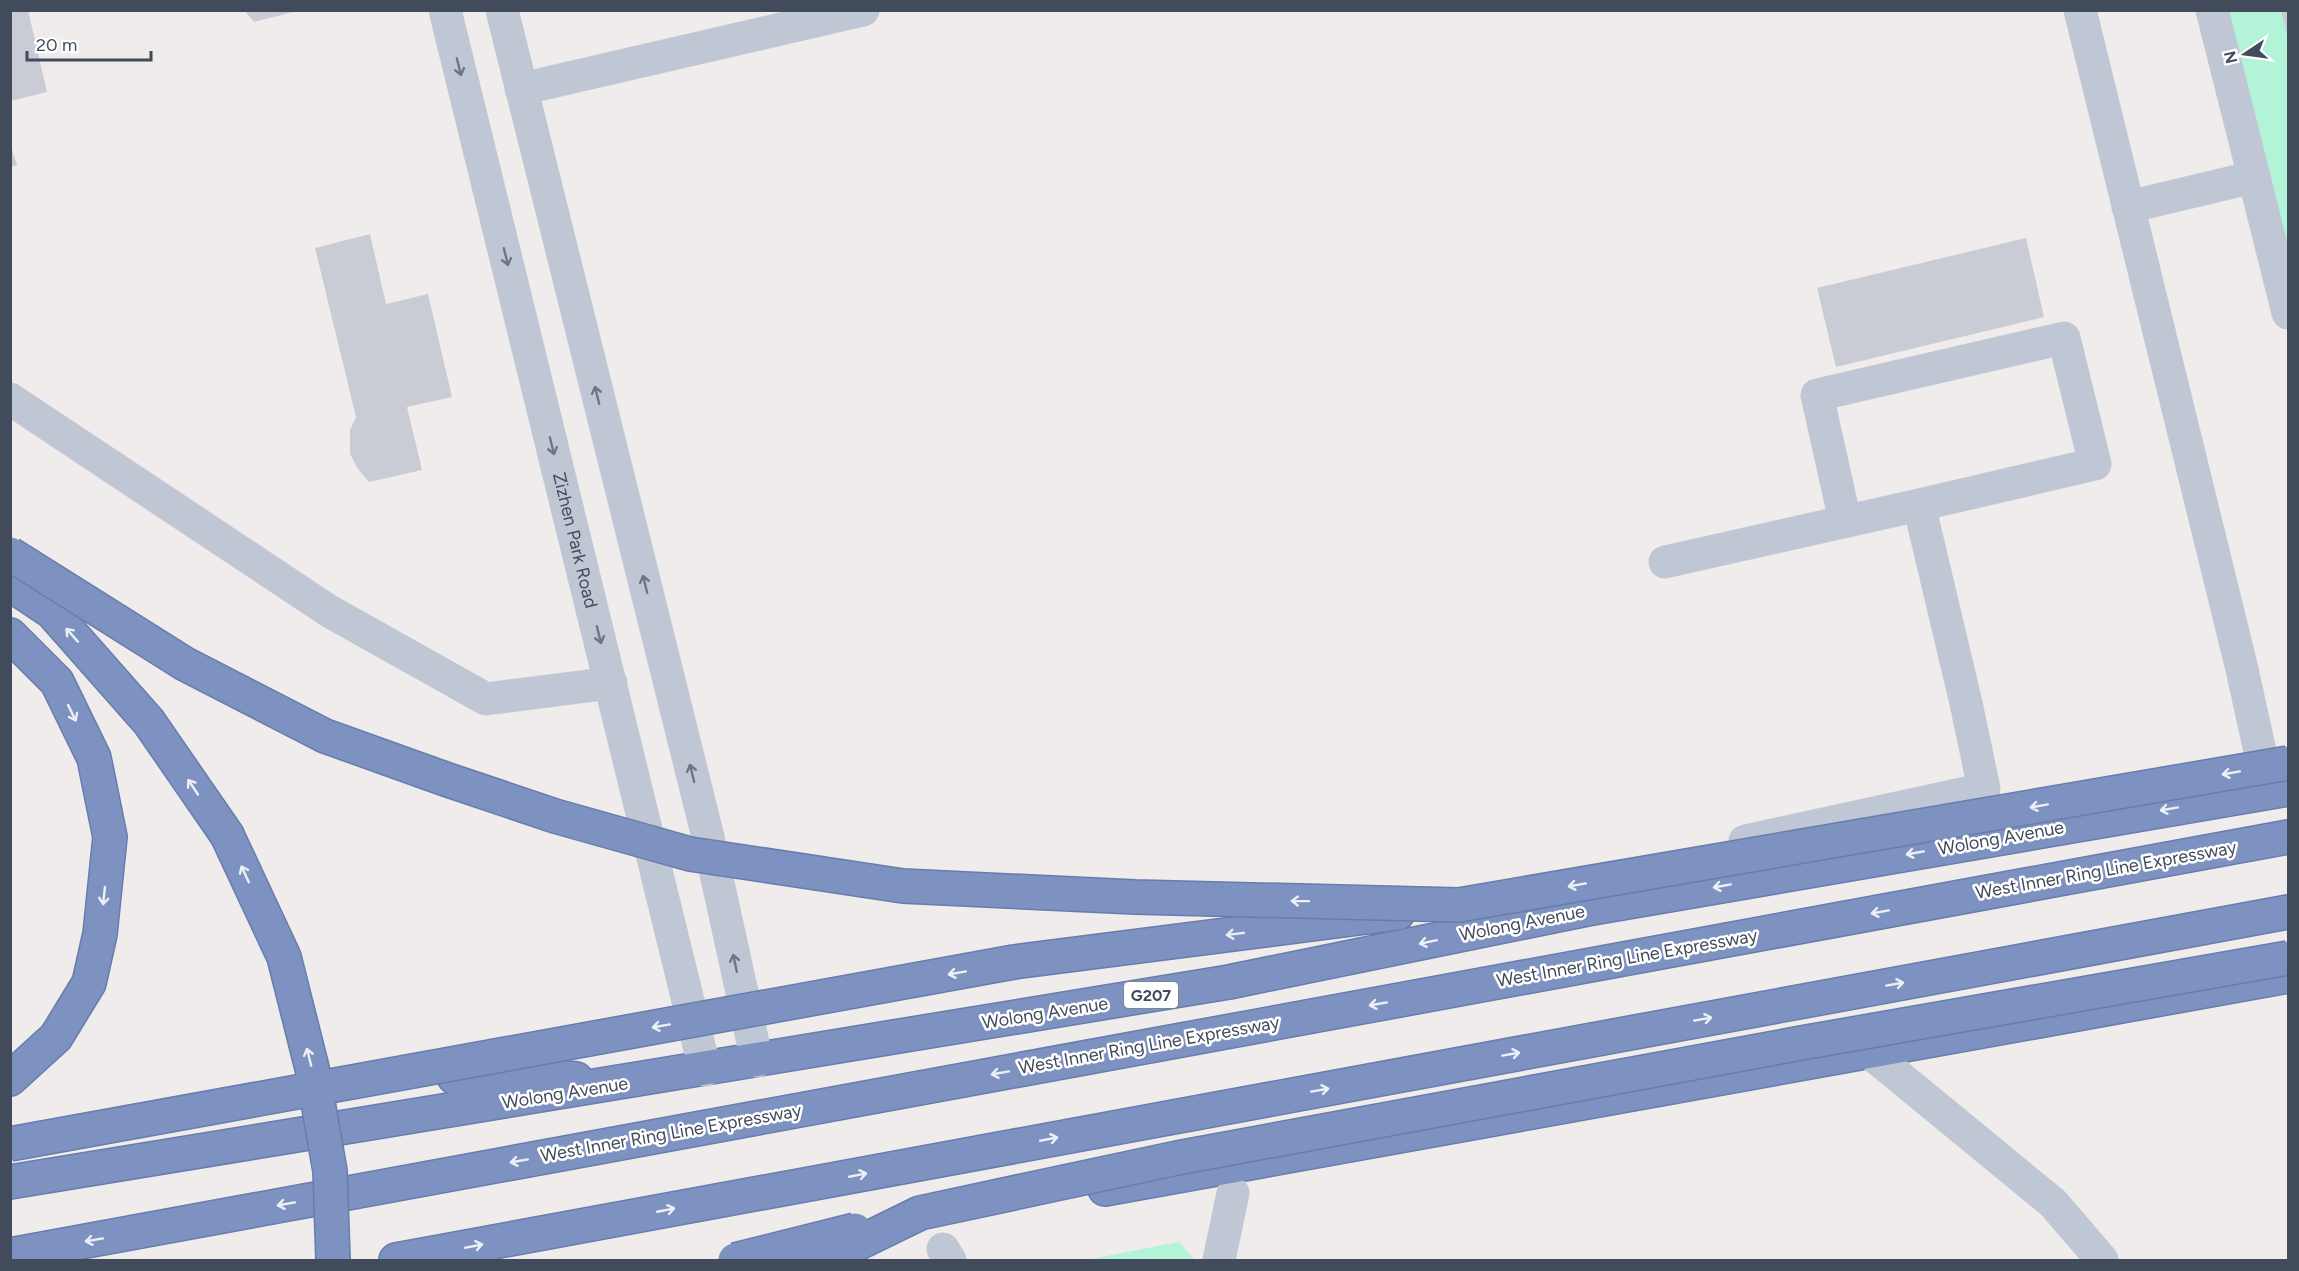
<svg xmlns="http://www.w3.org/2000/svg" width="2299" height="1271" font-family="Figtree,sans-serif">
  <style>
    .green { fill: #b3f3d7 }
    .building { fill: #c9ccd4 }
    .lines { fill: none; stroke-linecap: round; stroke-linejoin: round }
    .highway-casing { stroke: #687dad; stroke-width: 36 }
    .minor { stroke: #bfc7d5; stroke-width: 33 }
    .highway { stroke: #7d92c1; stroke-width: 33 }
    .highway-bridge-casing { stroke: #687dad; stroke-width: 36; stroke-linecap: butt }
    .highway-bridge { stroke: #7d92c1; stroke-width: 33 }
    .oneway { stroke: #6e7686 }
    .oneway2 { stroke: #eceff6 }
    .labels { text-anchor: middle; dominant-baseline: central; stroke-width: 5; stroke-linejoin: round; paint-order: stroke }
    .shield { fill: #fff; stroke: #7b818c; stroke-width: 1.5 }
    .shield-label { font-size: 16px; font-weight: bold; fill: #424b5b }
    .street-label { font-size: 18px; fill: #424b5b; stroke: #fff }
  </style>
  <rect width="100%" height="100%" fill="#efeceb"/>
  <!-- green -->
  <path class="green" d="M 2212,11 L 2288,11 L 2288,314 Z
    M 1179,1242 L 1195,1260 L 1086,1260 Z"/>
  <!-- building -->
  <path class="building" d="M 10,10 L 28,10 L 47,92 L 10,101 Z
    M 244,10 L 297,10 L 297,11 L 254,22 Z
    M 2281,10 L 2288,10 L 2288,40 Z
    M 10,143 L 17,165 L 10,167 Z
    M 370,234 L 386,304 L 428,294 L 452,397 L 407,407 L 422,470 L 369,482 L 358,469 L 350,454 L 350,430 L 356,417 L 315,248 Z
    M 2026,238 L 2044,317 L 1836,367 L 1817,288 Z"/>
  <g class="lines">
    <!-- highway casing -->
    <g class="highway-casing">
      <path id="highway" d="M 10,584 L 52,612 L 149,722 L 227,835
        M 10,635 L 57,682 L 94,758 L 110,837 L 100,934 L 89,983 L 56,1037 L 10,1079
        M 1014,962 L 1398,913
        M 454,1077 L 494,1071 L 576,1079
        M 10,1182 L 1229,982 L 1587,909 L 2288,789
        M 1105,1189 L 2288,976
        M 10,1255 L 2288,837
        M 396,1260 L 2288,912"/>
    </g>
    <!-- minor -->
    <g class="minor">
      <path id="s1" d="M 445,10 L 705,1070"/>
      <path d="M 502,10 L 708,837 L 757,1061"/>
      <path d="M 2080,10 L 2241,665 L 2269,792"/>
      <path d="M 521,89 L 863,10"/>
      <path d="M 2254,177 L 2288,313"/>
      <path d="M 2128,207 L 2254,177 L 2212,10"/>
      <path d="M 10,399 L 329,611 L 486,699 L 611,683"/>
      <path d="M 1845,521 L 1817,395 L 2064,338 L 2095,464 L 1919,505"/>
      <path d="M 1665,562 L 1919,505 L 1966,703 L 1984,789 L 1745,841"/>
      <path d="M 1868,1051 L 2053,1203 L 2102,1260"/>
      <path d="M 943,1249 L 950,1260"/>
      <path d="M 1219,1260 L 1233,1193"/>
    </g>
    <!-- highway -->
    <use href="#highway" class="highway"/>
    <!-- highway-bridge casing -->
    <g class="highway-bridge-casing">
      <path id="highway-bridge" d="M 10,554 L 185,664 L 325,736 L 448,780 L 555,816 L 690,854 L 903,886 L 1135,897 L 1459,905 L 2288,763
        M 227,835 L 284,957 L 312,1068 L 330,1171 L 333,1260
        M 10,1144 L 1014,962
        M 735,1260 L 855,1230
        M 824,1260 L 920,1213 L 1177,1158 L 1807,1042 L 2288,958"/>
    </g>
    <!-- highway-bridge -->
    <use href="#highway-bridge" class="highway-bridge"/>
  </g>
  <!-- one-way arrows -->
  <defs><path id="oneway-shaft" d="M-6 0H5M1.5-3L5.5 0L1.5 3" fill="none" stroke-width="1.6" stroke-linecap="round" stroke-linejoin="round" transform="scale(1.5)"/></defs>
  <g class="oneway">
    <use href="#oneway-shaft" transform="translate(459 67) rotate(76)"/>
    <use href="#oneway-shaft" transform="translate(506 257) rotate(76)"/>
    <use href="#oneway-shaft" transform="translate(597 395) rotate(-104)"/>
    <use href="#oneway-shaft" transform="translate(552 446) rotate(76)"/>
    <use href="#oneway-shaft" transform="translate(645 584) rotate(-104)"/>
    <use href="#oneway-shaft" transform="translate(599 635) rotate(76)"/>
    <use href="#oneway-shaft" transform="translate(692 773) rotate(-104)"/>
    <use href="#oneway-shaft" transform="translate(735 963) rotate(-102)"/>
  </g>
  <g class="oneway2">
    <use href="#oneway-shaft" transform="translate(72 635) rotate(-132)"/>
    <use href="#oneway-shaft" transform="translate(72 713) rotate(64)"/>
    <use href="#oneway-shaft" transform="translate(2231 773) rotate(170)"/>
    <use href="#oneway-shaft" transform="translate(193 787) rotate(-124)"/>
    <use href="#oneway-shaft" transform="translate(2039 806) rotate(170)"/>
    <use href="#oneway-shaft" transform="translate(2169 809) rotate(170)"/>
    <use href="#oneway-shaft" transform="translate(1915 853) rotate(170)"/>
    <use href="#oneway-shaft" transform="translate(245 874) rotate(-115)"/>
    <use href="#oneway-shaft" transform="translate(1577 885) rotate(170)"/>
    <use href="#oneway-shaft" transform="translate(1722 886) rotate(170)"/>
    <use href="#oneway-shaft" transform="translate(104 896) rotate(96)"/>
    <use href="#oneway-shaft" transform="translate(1300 901) rotate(-179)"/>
    <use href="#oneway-shaft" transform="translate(1880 912) rotate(170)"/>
    <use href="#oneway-shaft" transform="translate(1235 934) rotate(173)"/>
    <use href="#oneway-shaft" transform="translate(1428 942) rotate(168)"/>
    <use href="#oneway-shaft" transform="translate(957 973) rotate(170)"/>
    <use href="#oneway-shaft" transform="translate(1895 984) rotate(-10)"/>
    <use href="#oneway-shaft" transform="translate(1378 1004) rotate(170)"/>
    <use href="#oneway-shaft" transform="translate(1703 1019) rotate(-10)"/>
    <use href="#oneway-shaft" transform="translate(661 1026) rotate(170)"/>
    <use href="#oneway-shaft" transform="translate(1511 1054) rotate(-10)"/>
    <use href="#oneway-shaft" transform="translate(309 1057) rotate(-104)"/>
    <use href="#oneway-shaft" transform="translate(1000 1073) rotate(170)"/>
    <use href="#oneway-shaft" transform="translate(1320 1090) rotate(-10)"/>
    <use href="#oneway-shaft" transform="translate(1049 1139) rotate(-11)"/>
    <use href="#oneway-shaft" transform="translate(519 1161) rotate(170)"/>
    <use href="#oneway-shaft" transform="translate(858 1175) rotate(-11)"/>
    <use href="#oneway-shaft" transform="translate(286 1204) rotate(170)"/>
    <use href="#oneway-shaft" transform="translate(666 1210) rotate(-11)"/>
    <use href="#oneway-shaft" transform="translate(94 1240) rotate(170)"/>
    <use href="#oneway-shaft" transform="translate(474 1246) rotate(-11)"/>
  </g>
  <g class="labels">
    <!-- shield labels -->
    <rect class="shield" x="1124" y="982" width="54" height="26" rx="4.5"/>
    <g class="shield-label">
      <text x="1151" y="995">G207</text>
    </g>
    <!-- street labels -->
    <g class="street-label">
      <text stroke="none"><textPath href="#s1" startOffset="546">Zizhen Park Road</textPath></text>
      <text transform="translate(2001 838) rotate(-10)">Wolong Avenue</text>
      <text transform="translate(2106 870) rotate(-10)">West Inner Ring Line Expressway</text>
      <text transform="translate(1522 923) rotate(-11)">Wolong Avenue</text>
      <text transform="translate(1627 958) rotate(-10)">West Inner Ring Line Expressway</text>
      <text transform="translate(1045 1013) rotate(-9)">Wolong Avenue</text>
      <text transform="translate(1149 1045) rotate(-10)">West Inner Ring Line Expressway</text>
      <text transform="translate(565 1093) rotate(-9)">Wolong Avenue</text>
      <text transform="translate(671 1133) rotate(-10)">West Inner Ring Line Expressway</text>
    </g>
  </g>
  <!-- border -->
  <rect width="2299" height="1271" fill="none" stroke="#424b5b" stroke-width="24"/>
  <!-- north arrow -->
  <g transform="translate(2245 54) rotate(257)" stroke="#ffffff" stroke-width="4.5" paint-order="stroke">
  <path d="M0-4.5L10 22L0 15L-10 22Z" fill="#424b5b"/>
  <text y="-9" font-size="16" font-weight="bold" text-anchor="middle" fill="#424b5b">N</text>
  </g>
  <!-- scale -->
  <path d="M27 51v9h124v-9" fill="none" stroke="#424b5b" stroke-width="3"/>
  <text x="36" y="51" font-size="18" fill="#424b5b" stroke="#ffffff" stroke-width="4.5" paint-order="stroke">20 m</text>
</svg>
